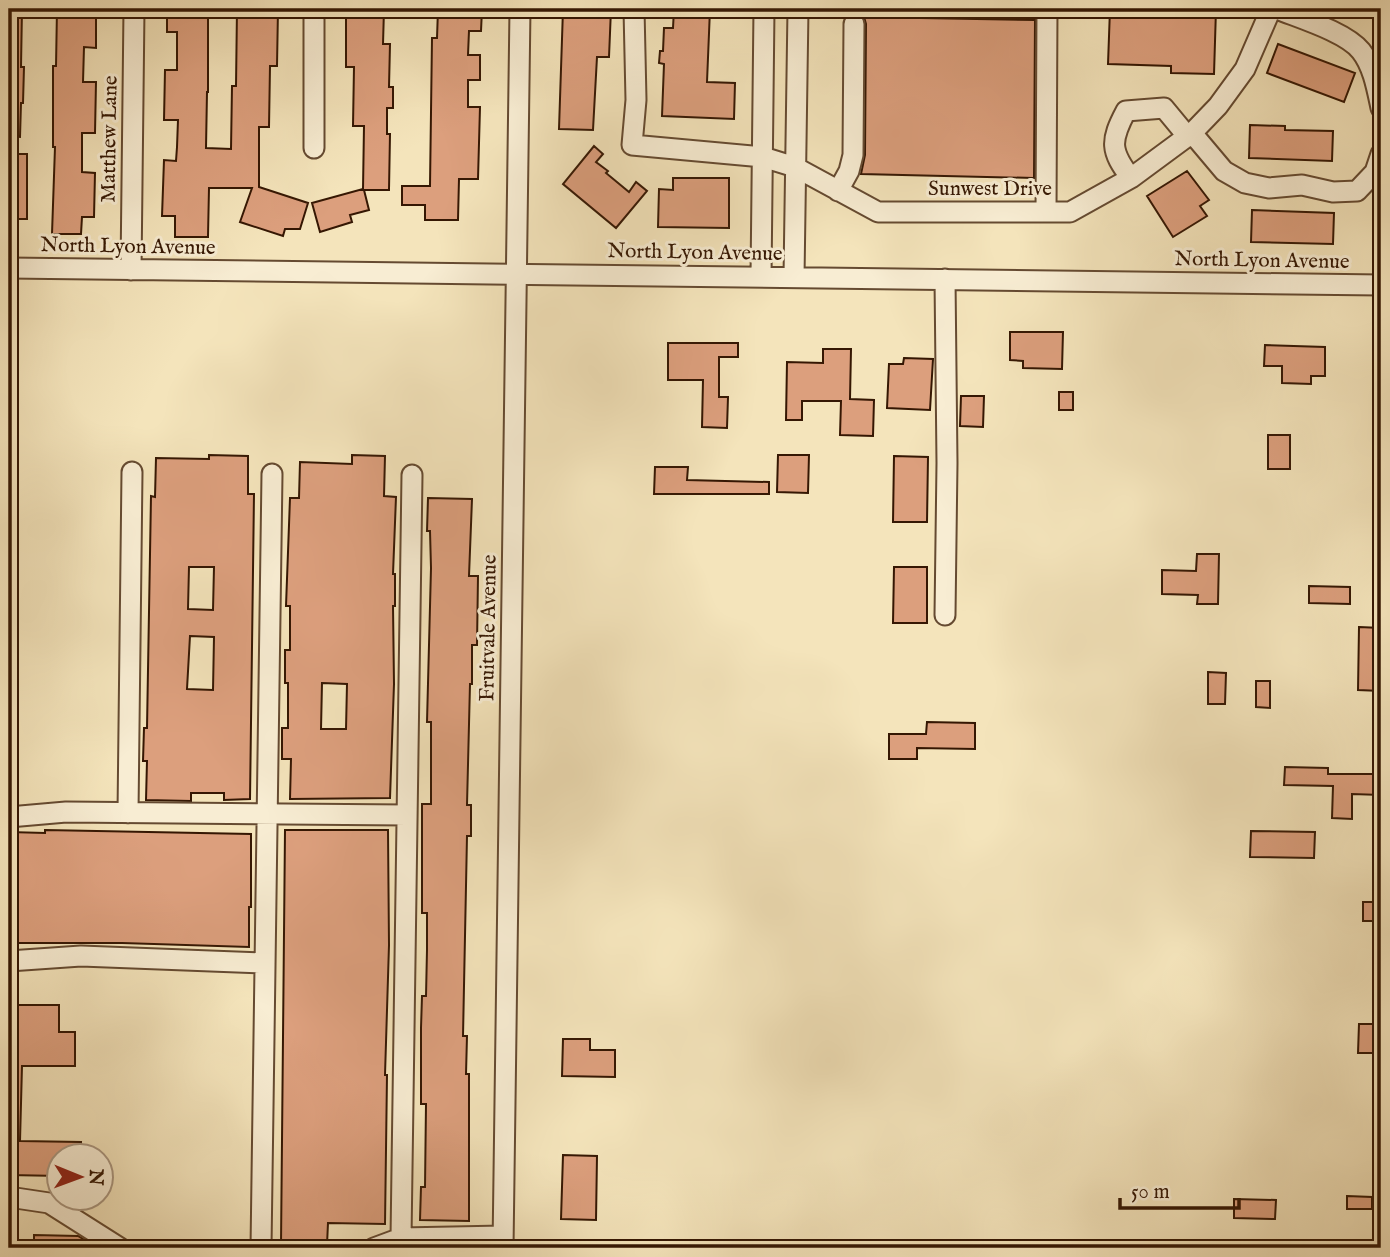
<svg xmlns="http://www.w3.org/2000/svg" width="1390" height="1257" font-family="'IM FELL English',serif">
  <style>
    .building { fill: #dc9f7d; stroke: #351703; stroke-width: 2; fill-rule: evenodd }
    .lines { fill: none; stroke-linecap: round; stroke-linejoin: round }
    .minor-casing { stroke: #654a31; stroke-width: 23 }
    .minor { stroke: #f8edd3; stroke-width: 19 }
    .labels { text-anchor: middle; dominant-baseline: central; stroke-width: 6; stroke-linejoin: round; paint-order: stroke }
    .street-label { font-size: 21px; fill: #351703; stroke: #f8edd3 }
  </style>
  <rect width="100%" height="100%" fill="#f4e4bb"/>
  <filter id="stains"><feTurbulence type="fractalNoise" baseFrequency=".00286" numOctaves="4"/><feColorMatrix values="0 0 0 0 .2 0 0 0 0 .09 0 0 0 0 .02 0 0 0 .5 -.17"/></filter>
  <radialGradient id="worn" r=".72"><stop offset=".6" stop-color="#630" stop-opacity="0"/><stop offset="1" stop-color="#630" stop-opacity=".3"/></radialGradient>
  <!-- building -->
  <path class="building" d="M 9,9 L 22,9 L 21,67 L 24,67 L 23,103 L 21,103 L 20,137 L 9,136 Z
    M 57,9 L 96,9 L 96,48 L 84,47 L 83,82 L 96,82 L 95,133 L 82,133 L 82,172 L 95,173 L 94,217 L 82,217 L 81,234 L 52,234 L 55,147 L 53,147 L 53,66 L 56,66 Z
    M 237,9 L 278,9 L 277,66 L 270,66 L 269,127 L 259,127 L 259,187 L 308,203 L 300,229 L 285,229 L 283,236 L 240,222 L 252,188 L 209,188 L 208,237 L 175,237 L 175,216 L 162,216 L 164,160 L 176,161 L 177,147 L 178,120 L 164,120 L 165,70 L 177,70 L 177,32 L 167,32 L 167,10 L 208,10 L 208,92 L 207,92 L 206,148 L 231,149 L 232,86 L 236,86 Z
    M 346,9 L 384,9 L 383,44 L 390,44 L 389,87 L 393,87 L 393,108 L 387,108 L 387,134 L 390,134 L 389,190 L 364,190 L 369,210 L 350,215 L 352,222 L 320,232 L 312,203 L 363,189 L 364,126 L 353,126 L 354,67 L 346,67 Z
    M 438,9 L 482,9 L 481,31 L 469,31 L 468,55 L 480,55 L 480,80 L 468,80 L 468,107 L 480,107 L 478,179 L 459,179 L 458,220 L 425,220 L 425,205 L 402,205 L 402,186 L 430,186 L 432,38 L 437,38 Z
    M 563,9 L 611,9 L 609,57 L 597,57 L 593,130 L 559,129 Z
    M 674,9 L 710,9 L 707,82 L 735,83 L 734,119 L 662,116 L 664,64 L 659,63 L 660,51 L 663,51 L 664,28 L 673,28 Z
    M 1110,9 L 1216,9 L 1214,74 L 1171,73 L 1171,66 L 1108,64 Z
    M 864,17 L 1035,20 L 1034,178 L 861,174 L 865,155 L 866,24 Z
    M 1278,44 L 1355,73 L 1344,102 L 1267,73 Z
    M 1250,125 L 1285,126 L 1285,130 L 1333,131 L 1332,161 L 1249,158 Z
    M 594,146 L 603,154 L 596,162 L 608,171 L 606,173 L 629,192 L 636,182 L 647,191 L 616,228 L 563,184 Z
    M 9,154 L 27,154 L 27,219 L 9,219 Z
    M 1187,171 L 1209,200 L 1200,206 L 1207,216 L 1173,237 L 1147,196 Z
    M 673,178 L 729,178 L 729,228 L 658,227 L 659,189 L 673,190 Z
    M 1252,210 L 1334,213 L 1333,244 L 1251,242 Z
    M 1010,332 L 1063,332 L 1062,369 L 1023,368 L 1023,361 L 1010,360 Z
    M 668,343 L 738,343 L 738,357 L 719,357 L 719,397 L 728,397 L 727,428 L 702,427 L 703,380 L 668,380 Z
    M 1265,345 L 1325,347 L 1325,376 L 1311,376 L 1311,384 L 1282,383 L 1282,366 L 1264,366 Z
    M 823,349 L 851,349 L 850,399 L 874,400 L 873,436 L 840,435 L 841,401 L 802,401 L 802,420 L 786,420 L 787,362 L 823,363 Z
    M 904,358 L 933,359 L 930,410 L 887,408 L 889,364 L 903,364 Z
    M 1059,392 L 1073,392 L 1073,410 L 1059,410 Z
    M 961,396 L 984,396 L 983,427 L 960,426 Z
    M 1268,435 L 1290,435 L 1290,469 L 1268,469 Z
    M 209,455 L 248,456 L 248,494 L 254,494 L 250,799 L 224,800 L 224,793 L 191,793 L 191,801 L 146,800 L 147,761 L 143,761 L 144,728 L 147,728 L 151,496 L 155,497 L 156,458 L 209,459 ZM 189,567 L 214,567 L 213,610 L 188,609 ZM 190,636 L 214,637 L 213,690 L 187,689 Z
    M 352,455 L 385,456 L 384,496 L 396,497 L 393,574 L 395,574 L 395,606 L 393,606 L 394,684 L 390,798 L 290,799 L 291,759 L 282,759 L 282,728 L 288,728 L 288,683 L 285,683 L 285,650 L 290,650 L 290,606 L 286,606 L 290,498 L 299,498 L 300,462 L 352,464 ZM 322,683 L 347,684 L 346,729 L 321,729 Z
    M 778,455 L 809,455 L 808,493 L 777,492 Z
    M 894,456 L 928,457 L 927,522 L 893,522 Z
    M 655,467 L 688,467 L 687,480 L 769,482 L 769,494 L 654,494 Z
    M 428,498 L 472,499 L 469,576 L 478,576 L 477,645 L 472,645 L 472,684 L 470,684 L 467,805 L 471,805 L 471,836 L 467,836 L 463,1036 L 467,1036 L 466,1074 L 469,1074 L 469,1221 L 420,1220 L 421,1187 L 425,1187 L 426,1104 L 421,1104 L 421,1028 L 422,996 L 426,996 L 427,950 L 427,913 L 422,913 L 422,804 L 431,804 L 431,722 L 427,722 L 431,568 L 430,531 L 427,531 Z
    M 1197,554 L 1219,554 L 1218,604 L 1197,604 L 1198,595 L 1162,594 L 1162,570 L 1196,571 Z
    M 894,567 L 927,567 L 927,623 L 893,623 Z
    M 1309,586 L 1350,587 L 1350,604 L 1309,603 Z
    M 1359,627 L 1381,628 L 1381,691 L 1358,690 Z
    M 1208,672 L 1226,673 L 1225,704 L 1208,704 Z
    M 1256,681 L 1270,681 L 1270,708 L 1256,707 Z
    M 927,722 L 975,723 L 975,749 L 917,748 L 917,759 L 889,759 L 889,734 L 926,734 Z
    M 1285,767 L 1328,768 L 1328,774 L 1381,774 L 1381,795 L 1352,794 L 1352,819 L 1332,818 L 1333,786 L 1284,785 Z
    M 45,830 L 251,834 L 251,907 L 249,907 L 249,947 L 122,943 L 9,943 L 9,832 L 45,833 Z
    M 285,830 L 388,830 L 389,945 L 385,1075 L 387,1075 L 385,1224 L 328,1223 L 327,1245 L 281,1244 Z
    M 1251,831 L 1315,832 L 1314,858 L 1250,857 Z
    M 1363,902 L 1381,902 L 1381,921 L 1363,921 Z
    M 13,1005 L 59,1005 L 59,1032 L 75,1032 L 75,1066 L 22,1066 L 20,1141 L 81,1142 L 80,1156 L 60,1156 L 60,1176 L 9,1175 L 9,1031 L 12,1031 Z
    M 1359,1024 L 1381,1024 L 1380,1053 L 1358,1053 Z
    M 563,1039 L 590,1039 L 590,1050 L 615,1050 L 615,1077 L 562,1076 Z
    M 563,1155 L 597,1156 L 596,1220 L 561,1219 Z
    M 1347,1196 L 1372,1197 L 1372,1209 L 1347,1209 Z
    M 1234,1199 L 1276,1200 L 1275,1219 L 1234,1218 Z
    M 34,1235 L 78,1236 L 83,1239 L 82,1248 L 34,1248 Z"/>
  <g class="lines">
    <!-- minor casing -->
    <g class="minor-casing">
      <path id="minor" d="M 634,9 L 636,100 L 632,145 L 763,157 L 795,167 L 878,212 L 1070,212 L 1131,178 L 1192,133 L 1218,106 L 1245,69 L 1271,9
        M 1277,9 C 1299,18 1346,32 1361,51 C 1373,66 1377,89 1381,108
        M 1192,133 L 1224,171 L 1245,183 L 1269,188 L 1302,185 L 1333,192 L 1357,191 L 1375,172 L 1381,154
        M 314,148 L 314,9
        M 1131,178 C 1110,151 1110,141 1126,111 L 1164,108 L 1188,137
        M 838,191 L 849,171 L 853,155 L 854,24
        M 1046,212 L 1047,9
        M 9,268 L 1381,285
        M 131,270 L 134,9
        M 761,277 L 764,9
        M 794,277 L 798,9
        M 945,615 L 947,463 L 945,279
        M 128,813 L 132,472
        M 9,817 L 66,812 L 407,815
        M 9,961 L 81,956 L 265,963
        M 9,1197 L 49,1203 L 120,1248
        M 401,1238 L 412,475
        M 261,1248 L 272,474
        M 374,1248 L 401,1238 L 503,1236
        M 503,1248 L 520,9"/>
    </g>
    <!-- minor -->
    <use href="#minor" class="minor"/>
  </g>
  <g class="labels">
    <!-- street labels -->
    <g class="street-label">
      <text transform="translate(110 139) rotate(-89)">Matthew Lane</text>
      <text x="990" y="189">Sunwest Drive</text>
      <text transform="translate(128 247) rotate(1)">North Lyon Avenue</text>
      <text transform="translate(695 253) rotate(1)">North Lyon Avenue</text>
      <text transform="translate(1262 261) rotate(1)">North Lyon Avenue</text>
      <text transform="translate(489 628) rotate(-89)">Fruitvale Avenue</text>
    </g>
  </g>
  <!-- margin -->
  <rect width="1390" height="1257" fill="none" stroke="#f4e4bb" stroke-width="35"/>
  <rect x="10" y="10" width="1369" height="1236" fill="none" stroke="#351703" stroke-width="3.5"/>
  <rect x="18" y="18" width="1355" height="1222" fill="none" stroke="#351703" stroke-width="2"/>
  <!-- north arrow -->
  <g transform="translate(80 1177) rotate(91)"><circle r="33" fill="#f8edd3" stroke="#aa9780" stroke-width="2"/>
  <path d="M0-5L12 26L0 18L-12 26Z" fill="#8f2418"/>
  <text y="-10" font-size="19" font-weight="bold" text-anchor="middle" fill="#351703">N</text>
  </g>
  <!-- scale -->
  <path d="M1120 1198v10h119v-10" fill="none" stroke="#351703" stroke-width="3.5"/>
  <text x="1131" y="1198" font-size="21" fill="#351703" stroke="#f8edd3" stroke-width="5" paint-order="stroke">50 m</text>
  <rect width="100%" height="100%" filter="url(#stains)"/>
  <rect width="100%" height="100%" fill="url(#worn)"/>
</svg>
